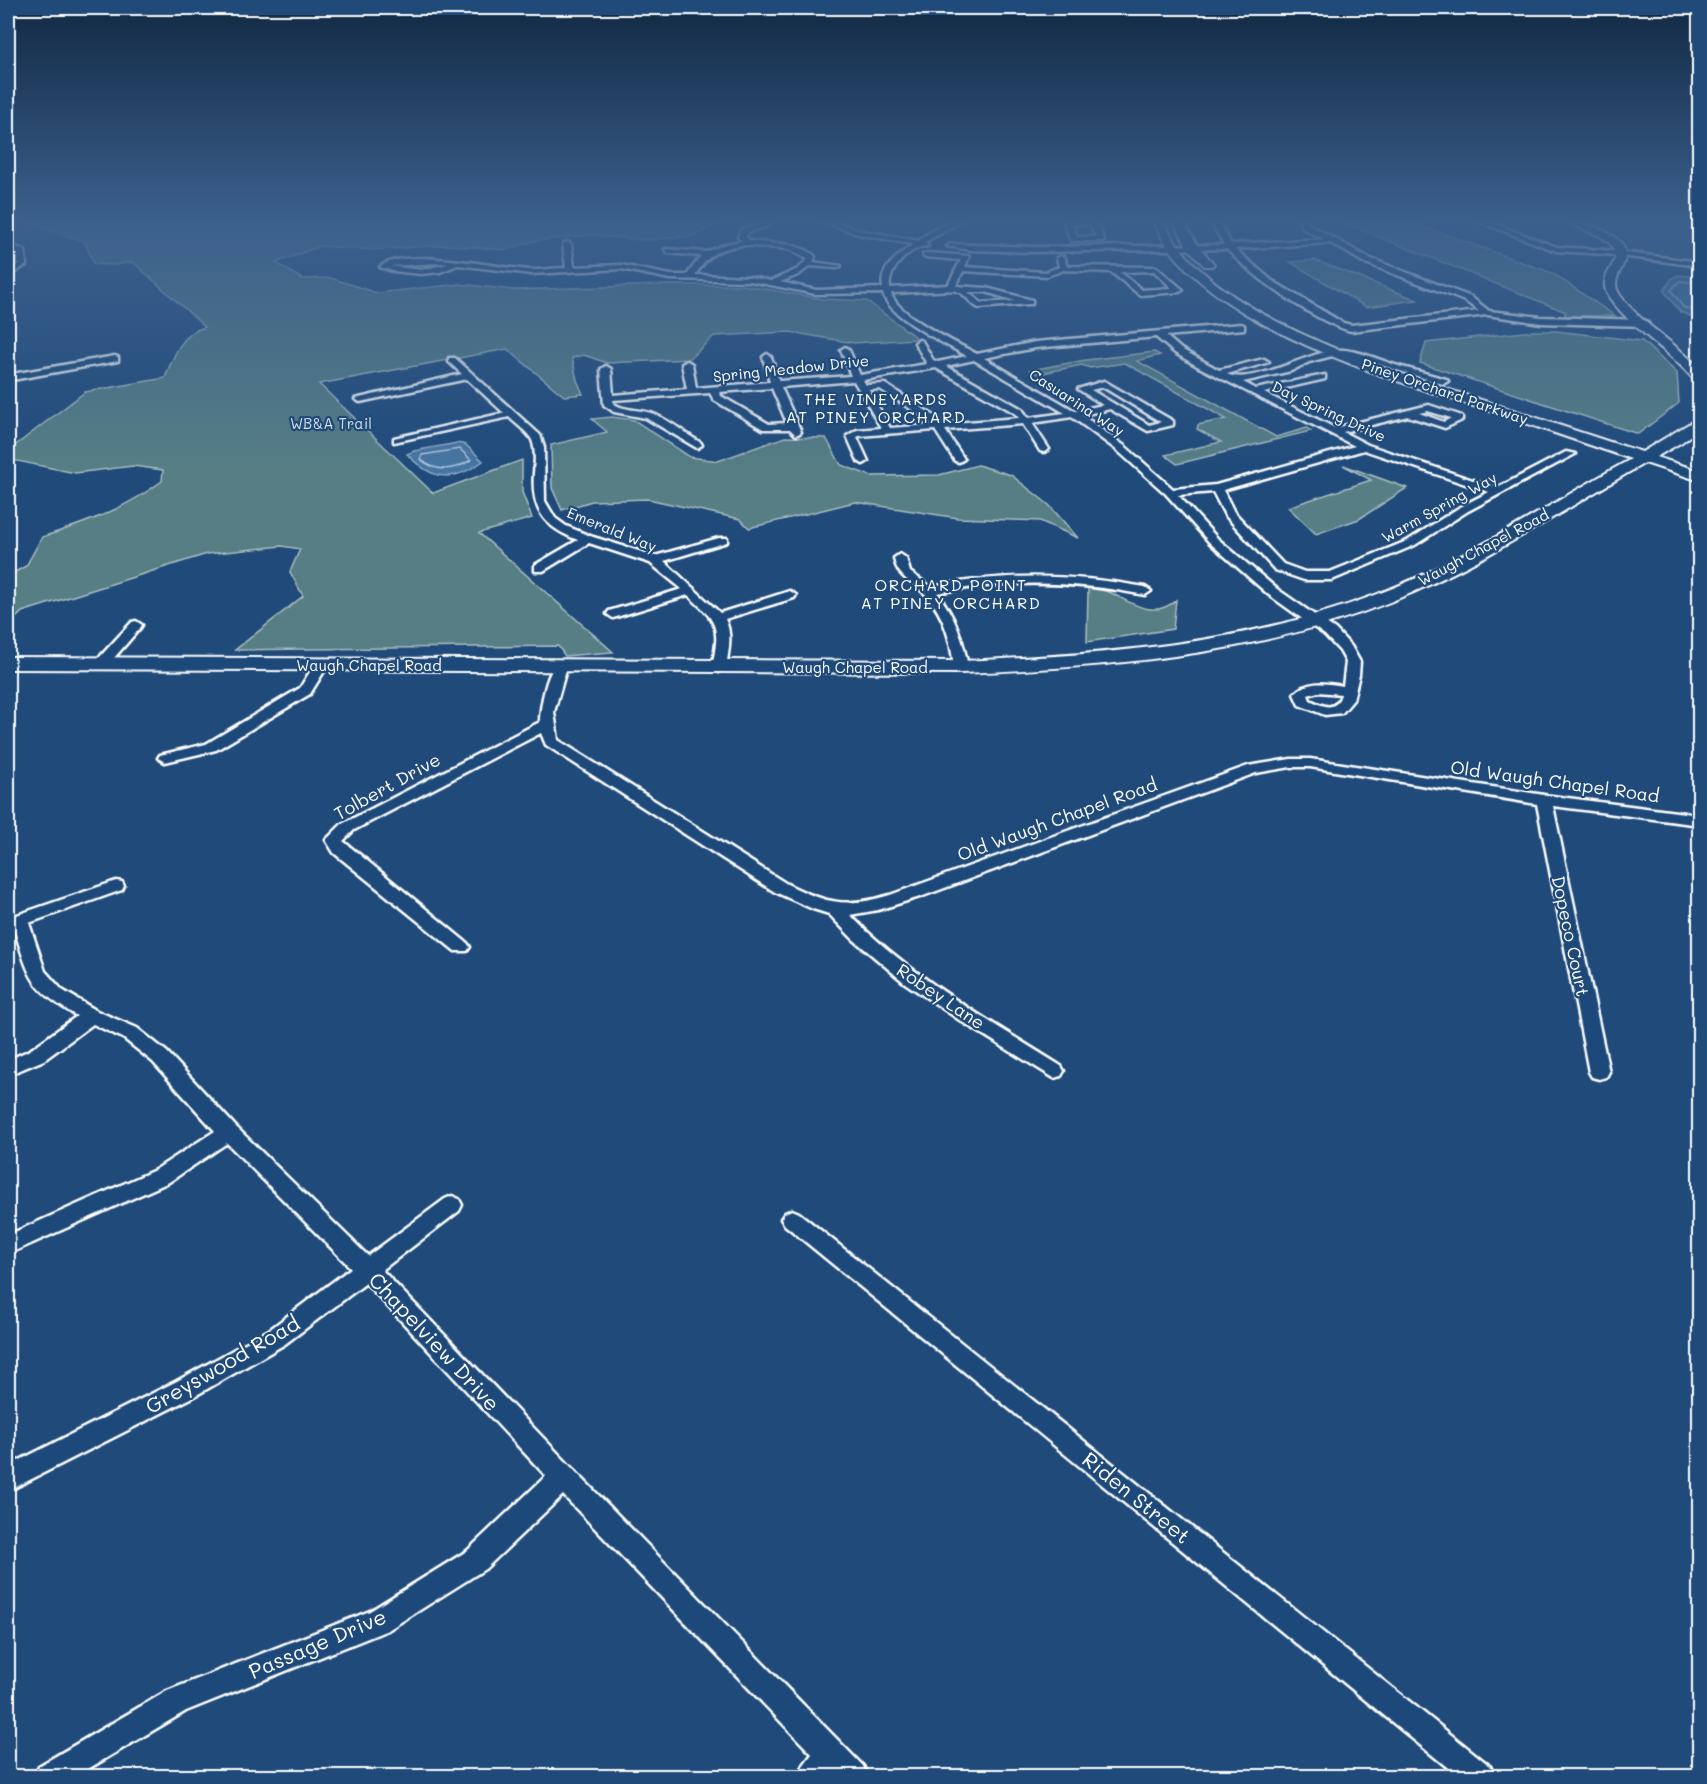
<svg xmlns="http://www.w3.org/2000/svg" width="1707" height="1784" font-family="Mali,sans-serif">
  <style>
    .built { fill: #365881 }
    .green { fill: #577e84; stroke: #abbec2; stroke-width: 1.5 }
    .water { fill: #4775a2; stroke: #91acc7; stroke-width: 1.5 }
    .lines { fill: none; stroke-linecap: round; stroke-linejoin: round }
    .shore { stroke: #b5c8da; stroke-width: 1.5 }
    .street-casing { stroke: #fff; stroke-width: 5 }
    .secondary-casing { stroke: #fff; stroke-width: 4 }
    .street { fill: #1f4a7a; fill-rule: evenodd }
    .secondary { fill: #1f4a7a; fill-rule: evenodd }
    .labels { text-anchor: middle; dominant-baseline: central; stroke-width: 4.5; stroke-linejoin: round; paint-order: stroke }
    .far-street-label { font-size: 15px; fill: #fff; stroke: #1f4a7a }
    .far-park-label { font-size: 15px; fill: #d5dfe0; stroke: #1f4a7a }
    .far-neighbourhood-label { font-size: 16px; letter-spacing: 1.5px; fill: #fff; stroke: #1f4a7a }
    .street-label { font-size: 18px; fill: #fff; stroke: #1f4a7a }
    .near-street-label { font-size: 21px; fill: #fff; stroke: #1f4a7a }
  </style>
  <rect width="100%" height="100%" fill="#1f4a7a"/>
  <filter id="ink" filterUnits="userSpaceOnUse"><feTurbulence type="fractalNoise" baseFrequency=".0167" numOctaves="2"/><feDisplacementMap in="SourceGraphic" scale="12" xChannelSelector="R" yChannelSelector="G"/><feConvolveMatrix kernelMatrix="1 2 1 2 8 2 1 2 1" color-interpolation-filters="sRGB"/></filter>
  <g filter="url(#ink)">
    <!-- built -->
    <path class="built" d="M 1585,221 L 1699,221 L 1699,260 L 1634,252 L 1621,239 Z"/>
    <!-- green -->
    <path class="green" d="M 22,221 L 725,221 L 693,236 L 646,240 L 590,235 L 533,241 L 507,250 L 446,245 L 373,250 L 320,246 L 276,263 L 302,279 L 331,278 L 377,293 L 460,284 L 514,290 L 660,285 L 743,285 L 822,299 L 867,301 L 918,339 L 854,343 L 790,332 L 714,336 L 689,359 L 607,363 L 584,355 L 572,358 L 577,380 L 583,394 L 564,396 L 507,349 L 319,384 L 433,493 L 522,460 L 522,492 L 532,518 L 479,533 L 613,652 L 565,656 L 558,646 L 235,650 L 303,596 L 290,572 L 300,549 L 282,546 L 207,554 L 22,612 L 8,626 L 8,576 L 26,566 L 42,537 C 86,523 125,509 162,481 L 163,470 L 133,466 L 75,473 L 8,459 L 8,451 L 85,392 L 165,378 C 173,357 181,333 205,327 L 133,262 L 115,265 L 94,264 L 84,241 Z
      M 1339,221 L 1408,221 L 1552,273 L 1615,316 L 1564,316 L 1566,312 Z
      M 1315,260 L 1417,300 L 1366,307 L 1290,262 Z
      M 1534,331 L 1556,331 L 1642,341 L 1677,373 L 1679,403 L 1638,434 L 1420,363 L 1426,343 Z
      M 1154,352 L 1160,355 L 1137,361 L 1276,437 L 1307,428 L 1311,431 L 1177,464 L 1165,455 L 1221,442 L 1197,429 L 1198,425 L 1226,419 L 1125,363 L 1090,368 L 1082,365 L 1038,374 L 1030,370 L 1086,360 Z
      M 612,417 L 634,420 L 690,457 L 718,461 L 785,437 L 826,438 L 841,465 L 871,476 L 939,475 L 978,465 L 1011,475 L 1049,505 L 1078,538 L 1040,521 L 958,518 L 855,502 L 749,528 L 740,519 L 648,499 L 592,501 L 562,510 L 552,488 L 551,445 L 607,432 L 592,419 Z
      M 1343,465 L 1407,488 L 1359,519 L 1316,534 L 1288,507 L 1371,480 Z
      M 1088,588 C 1096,589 1104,590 1111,593 C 1132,603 1154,620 1176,600 L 1173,629 L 1087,642 Z"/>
    <!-- water -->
    <path class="water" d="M 1678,275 L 1699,277 L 1699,319 L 1680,312 L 1664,291 L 1671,279 Z
      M 457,443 L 466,445 L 483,461 C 453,483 432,481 407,454 L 414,451 Z"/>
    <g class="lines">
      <!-- shore -->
      <path class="shore" d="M 1700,283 L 1680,281 L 1671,290 L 1683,307 L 1700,313
        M 460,449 L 471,460 C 453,471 437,473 420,459 L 422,455 Z"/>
      <!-- street casing -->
      <g class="street-casing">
        <path id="street" d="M 821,221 L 832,221 L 859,230 L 918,241 C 931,231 946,221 962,221 L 925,242 L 928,246 C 910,246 887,270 890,288 L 948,285 L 961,260 L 924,257 L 923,255 L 927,253 L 969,256 L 965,267 L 1046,272 L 1059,267 L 1057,258 L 1061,256 L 1065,258 L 1066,266 L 1156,267 L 1183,290 L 1179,292 L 1140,295 L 1111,272 L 1064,270 L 1047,276 L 963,271 L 956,286 L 986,288 L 1032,300 L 1032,304 L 1029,304 L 979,308 C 971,305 966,294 957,291 C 954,289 901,293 891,293 C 896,315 957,343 977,354 L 1035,342 L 1241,324 L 1244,325 L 1244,329 L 1166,336 L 1181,349 L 1219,370 L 1264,359 L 1269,362 L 1227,374 C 1250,386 1306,354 1334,350 C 1354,347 1385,363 1406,368 C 1419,372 1433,375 1446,379 L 1448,381 L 1443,384 L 1361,359 L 1336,355 L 1309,362 L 1291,371 L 1243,382 L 1256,389 L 1325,375 L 1325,379 L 1264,393 L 1335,428 L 1429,405 L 1462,416 L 1462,420 L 1445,428 L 1408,416 L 1343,432 L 1368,445 L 1497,488 L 1566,452 L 1575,454 L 1468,511 L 1415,545 L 1332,580 L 1304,580 L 1275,570 L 1225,515 L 1213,492 L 1178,495 L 1218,539 L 1277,589 L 1335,629 L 1351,646 L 1360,662 L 1359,675 L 1353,700 L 1342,713 L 1325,715 L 1299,705 L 1294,694 C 1306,680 1326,683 1343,686 L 1346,662 L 1340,651 L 1325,635 L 1269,595 L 1210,543 L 1166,494 L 1118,451 L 1072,417 L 1032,423 L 1049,449 L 1044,452 L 1040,451 L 1023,424 L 945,430 L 964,459 L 959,462 L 955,461 L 935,430 L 859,436 L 857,437 L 868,461 L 863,464 L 858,461 L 847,436 L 857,430 L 881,428 L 854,381 L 781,387 L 801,432 L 796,435 L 790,429 L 763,429 L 714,400 L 710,393 L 613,400 L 614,404 C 625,411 638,409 651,413 C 669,419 684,433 701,443 L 702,445 L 697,448 L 646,418 L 614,412 L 604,405 L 601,369 L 606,366 L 611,369 L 613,395 L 687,389 L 682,364 L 687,361 L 692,364 L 696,388 L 770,382 L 763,357 L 767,354 L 771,357 L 779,381 L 851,376 L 841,350 L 845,347 L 849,350 L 860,375 L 927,364 L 915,343 L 919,340 L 922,341 L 933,360 L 938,362 L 967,356 C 946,344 888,317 883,293 L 816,294 L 750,281 L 670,279 L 621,269 L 532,274 L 458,265 L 440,272 L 421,274 L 393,271 L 380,267 C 403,246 501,269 533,270 C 544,270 555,268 566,268 L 563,244 L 567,242 L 571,244 L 574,267 L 621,265 L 670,275 L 687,275 L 701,256 L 668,253 L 665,249 L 706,252 L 726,244 L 742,241 L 738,237 L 742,229 L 767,223 L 769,226 L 748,232 L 746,237 L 750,241 L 791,245 L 806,250 L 815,256 L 813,262 L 841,266 L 837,268 L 810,266 L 798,275 L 780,282 L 816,290 L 883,288 C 879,268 899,255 913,244 L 858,234 ZM 743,245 L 789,249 L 808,259 L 798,269 L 771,281 L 750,277 L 695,275 C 710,253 717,249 743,245 ZM 439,263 L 448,264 L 421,270 L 390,266 ZM 1154,271 L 1172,288 L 1142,290 L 1120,272 ZM 968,292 L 986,292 L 1015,301 L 981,303 ZM 1156,337 L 1175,353 L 1199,367 L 1355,446 L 1216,485 L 1173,489 L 1126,447 L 1082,415 L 1110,409 L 1148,431 L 1173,425 L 1173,421 L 1104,381 L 1078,389 L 1103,405 L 1075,411 L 984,358 L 1035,348 ZM 974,360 L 1065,413 L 1028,418 L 1022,409 L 946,366 ZM 936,368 L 1015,413 L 1019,418 L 941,424 L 936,417 L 885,384 L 866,385 L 863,380 ZM 1103,387 L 1161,422 L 1149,425 L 1091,390 ZM 772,388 L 787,423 L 769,424 L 721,396 L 719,392 ZM 880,389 L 929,421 L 932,425 L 890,428 L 869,390 ZM 1428,411 L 1451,418 L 1444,422 L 1419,413 ZM 1364,450 L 1489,492 L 1460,507 L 1407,541 L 1330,572 L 1305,572 L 1283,564 L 1234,512 L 1223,490 ZM 1318,692 L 1341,694 C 1336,712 1324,707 1310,700 L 1308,695 Z
          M 1097,221 L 1104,241 L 1071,241 L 1064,222 ZM 1072,224 L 1090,224 L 1096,237 L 1077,237 Z
          M 1211,221 L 1218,221 L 1231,244 L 1324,239 L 1304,229 L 1299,221 L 1306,221 L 1310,225 L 1369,258 L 1471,297 L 1489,311 L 1541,317 L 1644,320 L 1648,323 L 1644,326 L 1541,323 L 1487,315 L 1351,331 C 1314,321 1253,277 1227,249 L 1033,252 L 971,250 L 947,246 L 951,244 L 1033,247 L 1224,245 ZM 1331,243 L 1363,262 L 1465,301 L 1479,311 L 1351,325 L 1343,323 L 1271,280 L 1235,249 Z
          M 1477,221 L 1487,221 L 1557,247 L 1604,250 L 1700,262 L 1700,266 L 1604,254 L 1556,251 Z
          M 8,243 L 25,251 L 26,265 L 8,277 L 8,272 L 18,264 L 18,254 L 8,248 Z
          M 115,356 L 118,357 L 118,361 L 12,380 L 8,377 L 12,374 Z
          M 449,358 L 455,358 L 540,435 L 544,447 L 545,501 L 555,518 L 566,526 L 593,537 L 655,556 L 719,538 L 727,538 L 727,542 L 664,561 L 720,613 L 790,591 L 796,595 L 794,598 L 725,619 C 733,635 728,652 726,668 L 719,672 L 712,668 C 720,627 719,623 688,595 L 613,618 L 607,614 L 609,611 L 682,589 L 650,563 L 589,543 L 543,571 L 535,571 L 535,565 L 578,540 C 544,527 531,510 534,473 C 535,463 536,450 532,440 C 528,432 516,424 509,417 L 394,442 L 394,438 L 504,413 L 467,379 L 360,402 L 355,399 L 462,374 L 449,362 Z
          M 900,554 L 906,558 L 910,572 L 931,587 C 1004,572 1073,574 1145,587 L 1151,591 L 1145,595 C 1075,581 1008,579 937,593 C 955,616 963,639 968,667 L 961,671 L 954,667 C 951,641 945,617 927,596 C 915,582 897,579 894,558 Z
          M 136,621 L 142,625 L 140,628 L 107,666 L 97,666 L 95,663 L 97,660 L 132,622 Z
          M 321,661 L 328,665 L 310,694 L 216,750 L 165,762 L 158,758 L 160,755 L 206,744 L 300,688 L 316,662 Z
          M 560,662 L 567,666 L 554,712 L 558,740 L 787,884 C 827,904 847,908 890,895 L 1248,766 L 1291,759 L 1310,759 L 1544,795 L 1700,815 L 1700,825 L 1553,806 L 1609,1072 L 1606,1077 L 1599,1079 L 1592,1077 L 1589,1072 L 1537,804 L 1310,767 L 1291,767 L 1256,773 L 923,896 L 878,910 L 850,915 C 911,977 988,1020 1061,1066 L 1064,1071 L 1061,1076 L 1054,1078 L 961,1021 L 905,983 L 853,939 L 829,914 L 813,909 L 775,892 L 546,745 L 541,733 L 354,830 L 343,841 L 467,943 L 470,947 L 467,951 L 455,951 L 334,853 L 326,840 L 342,824 L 540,722 C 540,709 547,666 560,662 Z
          M 116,881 L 122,882 L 124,886 L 122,890 L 29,923 L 45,971 L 62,990 L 97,1011 L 137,1028 L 167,1052 L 235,1126 L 368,1256 L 445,1199 L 452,1196 L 459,1199 L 462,1205 L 459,1211 L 382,1270 L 572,1468 L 863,1766 L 867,1776 L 799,1776 L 803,1766 L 812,1754 L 563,1495 L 485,1569 L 388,1630 L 186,1711 L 76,1776 L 35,1776 L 39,1766 L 167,1691 L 370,1611 L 467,1551 L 546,1476 L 366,1283 L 285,1344 L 193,1397 L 8,1491 L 8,1466 L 177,1381 L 269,1330 L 351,1268 L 227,1143 L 169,1182 L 8,1254 L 8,1235 L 155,1170 L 215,1131 L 153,1062 L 123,1038 L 93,1024 L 44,1060 L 8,1075 L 8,1060 L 30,1050 L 77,1016 C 30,988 30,979 14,928 L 8,930 L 8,918 Z
          M 792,1210 L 799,1213 L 1490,1766 L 1494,1776 L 1458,1776 L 785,1225 L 781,1219 L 785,1213 Z"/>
      </g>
      <!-- secondary casing -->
      <g class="secondary-casing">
        <path id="secondary" d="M 1154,221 L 1164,221 C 1205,319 1410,377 1504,407 C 1550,422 1596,438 1642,452 L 1700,417 L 1700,428 L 1682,442 L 1656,457 L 1700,471 L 1700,481 L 1645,463 C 1561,511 1480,566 1390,602 C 1254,656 1105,667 961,673 L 8,669 L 8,657 L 961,661 C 1101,655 1243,645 1375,595 C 1466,561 1547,505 1631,459 C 1584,443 1537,427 1489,411 C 1393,380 1194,323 1154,221 Z
          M 1173,221 L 1183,221 L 1198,246 L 1214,264 L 1212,266 L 1204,266 L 1188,248 Z
          M 1567,221 C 1583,221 1628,234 1625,256 C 1624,271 1609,280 1620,295 C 1639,322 1672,340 1695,364 L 1700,369 L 1700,382 L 1695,381 C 1670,350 1632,330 1609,297 C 1595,275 1621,266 1614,250 C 1607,233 1579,231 1567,221 Z"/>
      </g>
      <!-- street -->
      <use href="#street" class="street"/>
      <!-- secondary -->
      <use href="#secondary" class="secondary"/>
    </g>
  </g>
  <!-- sky -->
  <linearGradient id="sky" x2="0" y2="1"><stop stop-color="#112943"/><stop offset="0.47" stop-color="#3c608d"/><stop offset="1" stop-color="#3c608d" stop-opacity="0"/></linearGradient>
  <rect width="1707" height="471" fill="url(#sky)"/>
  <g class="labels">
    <!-- far-street labels -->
    <g class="far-street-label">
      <text transform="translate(791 368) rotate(-6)">Spring Meadow Drive</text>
      <text transform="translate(1445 391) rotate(19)">Piney Orchard Parkway</text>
      <text transform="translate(1077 402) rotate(33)">Casuarina Way</text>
      <text transform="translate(1329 411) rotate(25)">Day Spring Drive</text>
      <text transform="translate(1439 507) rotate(-29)">Warm Spring Way</text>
      <text transform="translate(612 529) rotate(22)">Emerald Way</text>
      <text transform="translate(1483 547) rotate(-28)">Waugh Chapel Road</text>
      <text x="369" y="665">Waugh Chapel Road</text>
      <text x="855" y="667">Waugh Chapel Road</text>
    </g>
    <!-- far-park labels -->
    <g class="far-park-label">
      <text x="331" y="423">WB&amp;A Trail</text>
    </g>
    <!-- far-neighbourhood labels -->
    <g class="far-neighbourhood-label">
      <text x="876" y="398">THE VINEYARDS<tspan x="876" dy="18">AT PINEY ORCHARD</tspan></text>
      <text x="951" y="584">ORCHARD POINT<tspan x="951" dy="18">AT PINEY ORCHARD</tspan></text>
    </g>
    <!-- street labels -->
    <g class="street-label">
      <text transform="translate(1555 781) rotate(8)">Old Waugh Chapel Road</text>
      <text transform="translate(387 786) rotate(-29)">Tolbert Drive</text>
      <text transform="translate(1057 819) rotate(-20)">Old Waugh Chapel Road</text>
      <text transform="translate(1571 936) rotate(78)">Dopeco Court</text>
      <text transform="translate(941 996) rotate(34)">Robey Lane</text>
    </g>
    <!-- near-street labels -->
    <g class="near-street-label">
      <text transform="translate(435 1341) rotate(47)">Chapelview Drive</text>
      <text transform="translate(222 1364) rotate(-30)">Greyswood Road</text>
      <text transform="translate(1137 1497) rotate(39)">Riden Street</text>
      <text transform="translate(317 1643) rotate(-23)">Passage Drive</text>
    </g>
  </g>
  <!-- margin -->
  <rect width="1707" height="1784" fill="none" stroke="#1f4a7a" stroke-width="30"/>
  <rect x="15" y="15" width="1677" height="1754" fill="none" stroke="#fff" stroke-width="2" filter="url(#ink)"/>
</svg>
